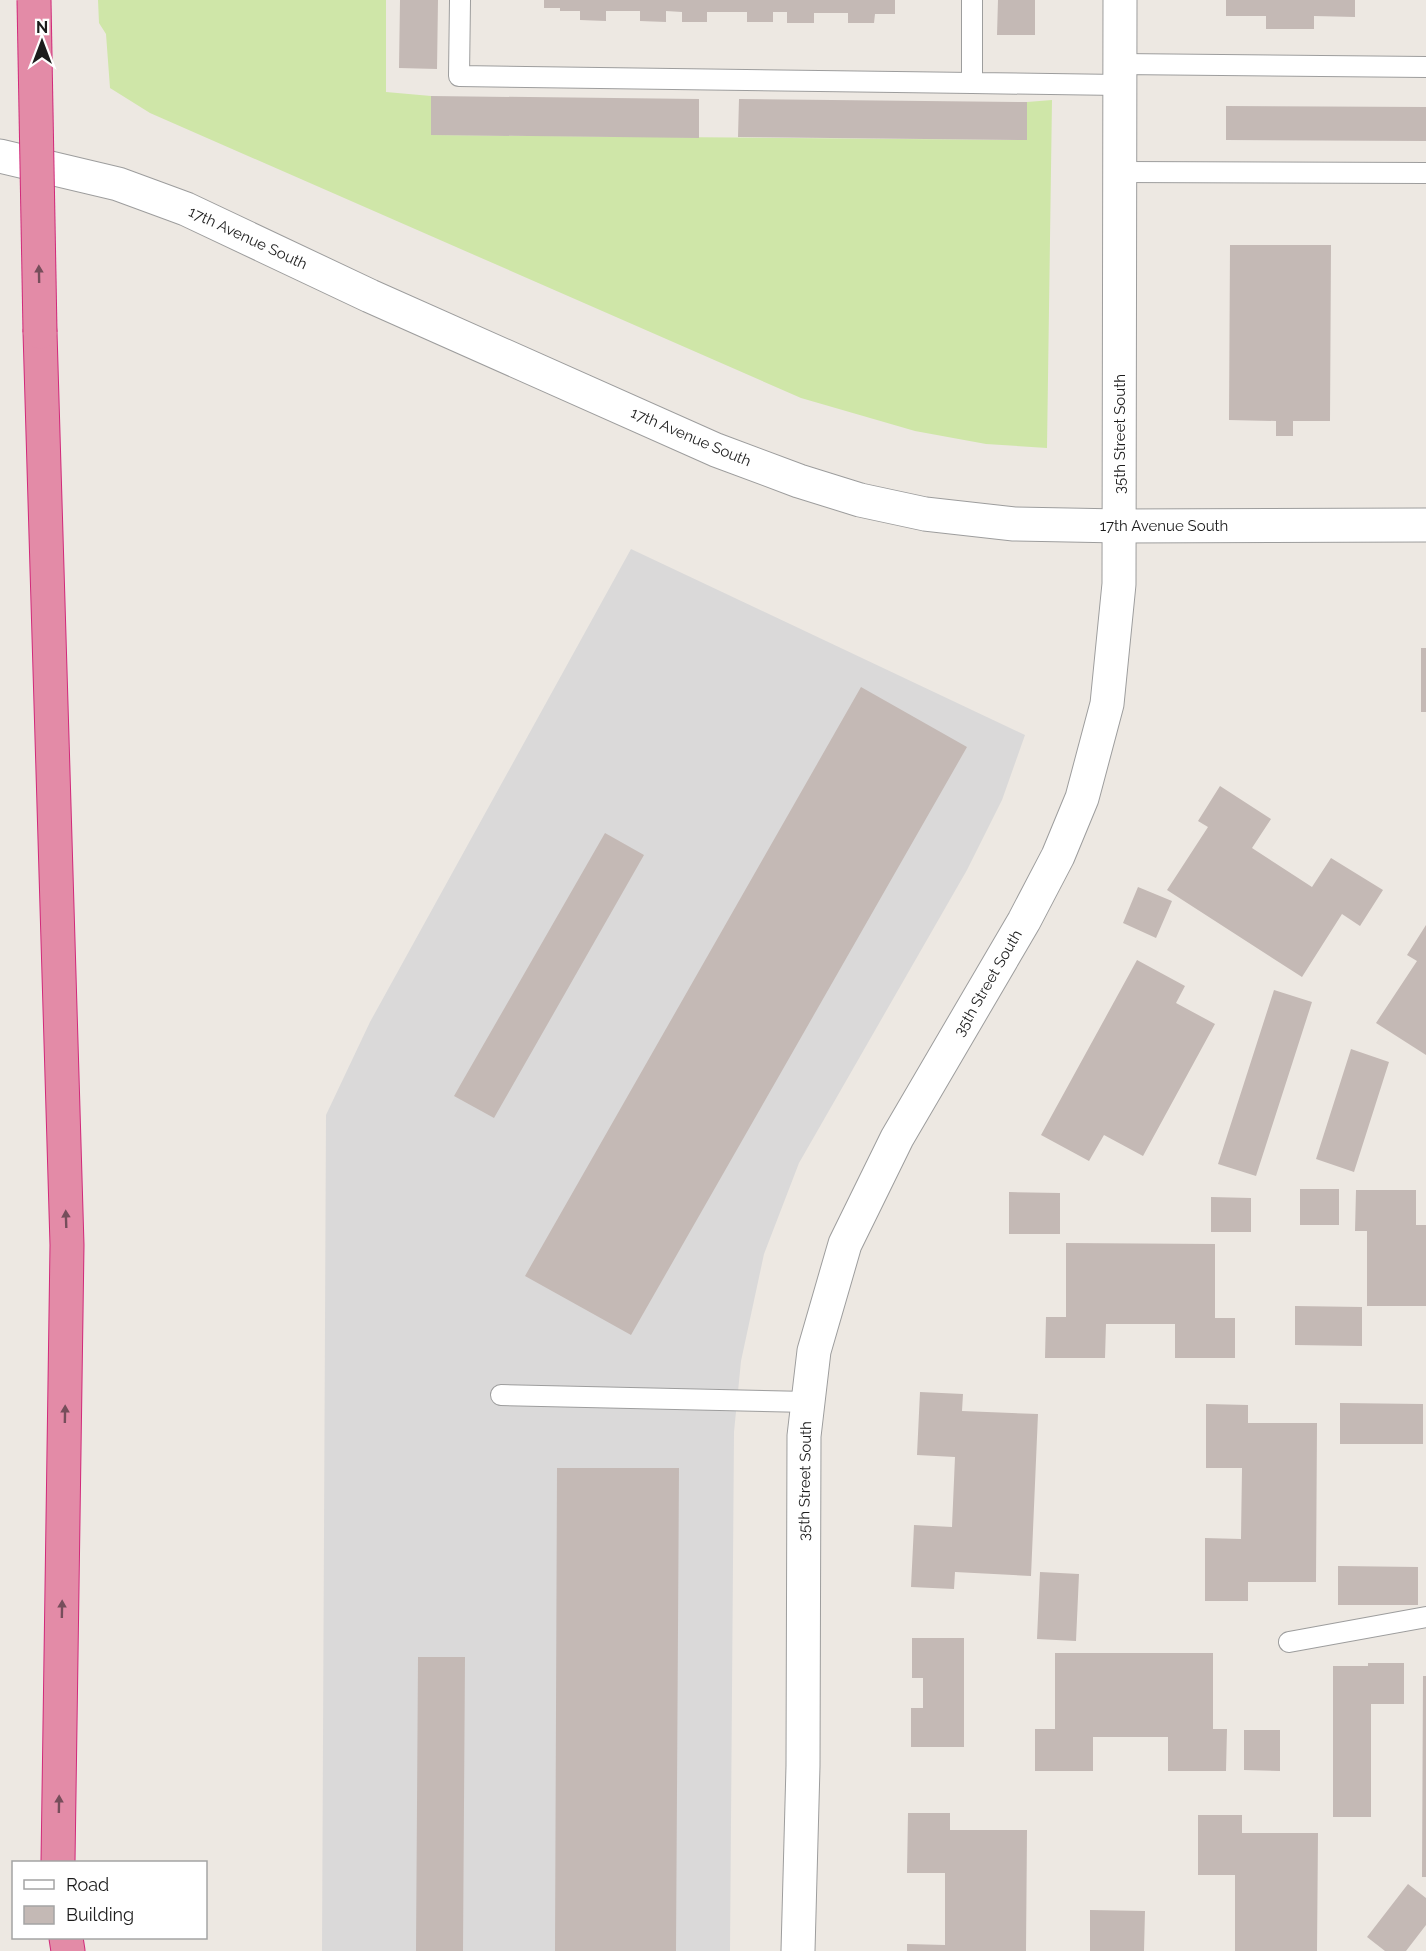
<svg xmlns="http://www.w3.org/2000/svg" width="1426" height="1951" font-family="Raleway,sans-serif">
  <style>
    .residential { fill: #dad9d9 }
    .grass { fill: #cfe6a8 }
    .building { fill: #c4b9b5 }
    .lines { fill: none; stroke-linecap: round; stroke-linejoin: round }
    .service-casing { stroke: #9d9d9d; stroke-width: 22 }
    .minor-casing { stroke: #9d9d9d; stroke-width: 35 }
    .tertiary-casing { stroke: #9d9d9d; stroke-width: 35 }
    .motorway-casing { stroke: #d1297a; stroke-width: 35 }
    .service { stroke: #fff; stroke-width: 20 }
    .minor { stroke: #fff; stroke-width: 33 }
    .tertiary { stroke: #fff; stroke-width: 33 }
    .motorway { stroke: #e38ba7; stroke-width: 33 }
    .motorway-bridge-casing { stroke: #d1297a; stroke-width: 35; stroke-linecap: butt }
    .motorway-bridge { stroke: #e38ba7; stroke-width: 33 }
    .oneway { fill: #764e5b }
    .labels { text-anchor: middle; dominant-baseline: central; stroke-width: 4.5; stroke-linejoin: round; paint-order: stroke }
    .street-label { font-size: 15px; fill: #1c1c1c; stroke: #fff }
  </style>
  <rect width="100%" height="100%" fill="#ede8e2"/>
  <!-- residential -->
  <path class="residential" d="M 631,549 L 1025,735 L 1002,800 L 967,870 L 799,1163 L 764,1254 L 741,1361 L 734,1432 L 730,1951 L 322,1951 L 326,1115 L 370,1022 Z"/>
  <!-- grass -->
  <path class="grass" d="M 98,0 L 386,0 L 386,92 L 431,96 L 431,135 L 1027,140 L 1027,102 L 1052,100 L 1047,448 L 986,444 L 915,431 L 801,398 L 150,113 L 110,88 L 106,34 L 99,23 Z"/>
  <!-- building -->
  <path class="building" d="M 400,0 L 438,0 L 437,69 L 399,68 Z
    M 544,0 L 895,0 L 895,14 L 875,14 L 874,23 L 848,23 L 848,13 L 814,13 L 814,23 L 787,23 L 787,12 L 773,12 L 773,22 L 747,22 L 747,12 L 707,12 L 707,22 L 682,22 L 682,12 L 666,11 L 666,22 L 640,21 L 640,11 L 606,11 L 606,21 L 580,20 L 580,11 L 560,11 L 560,8 L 544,8 Z
    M 998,0 L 1035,0 L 1035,35 L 997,35 Z
    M 1226,0 L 1355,0 L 1355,17 L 1314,16 L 1314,29 L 1266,29 L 1266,16 L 1226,16 Z
    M 431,96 L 699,99 L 699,138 L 431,135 Z
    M 739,99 L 1027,102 L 1027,140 L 738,137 Z
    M 1226,106 L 1426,107 L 1426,141 L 1226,140 Z
    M 1230,245 L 1331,245 L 1330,421 L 1293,421 L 1293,436 L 1276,436 L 1276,421 L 1229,420 Z
    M 1421,648 L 1426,648 L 1426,712 L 1421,712 Z
    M 861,687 L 967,747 L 631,1335 L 525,1276 Z
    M 1220,786 L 1271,819 L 1252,848 L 1312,887 L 1331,858 L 1383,890 L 1360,926 L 1342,914 L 1302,977 L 1167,890 L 1208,827 L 1198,821 Z
    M 605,833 L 644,855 L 494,1118 L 454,1096 Z
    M 1138,887 L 1172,901 L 1156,938 L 1123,923 Z
    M 1426,925 L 1426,1055 L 1376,1023 L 1417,961 L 1407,955 Z
    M 1137,960 L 1185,986 L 1176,1003 L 1215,1024 L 1143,1156 L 1104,1135 L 1089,1161 L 1041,1135 Z
    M 1274,990 L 1312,1002 L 1256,1176 L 1218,1164 Z
    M 1351,1049 L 1389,1062 L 1354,1172 L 1316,1159 Z
    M 1300,1189 L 1339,1189 L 1339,1225 L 1300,1225 Z
    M 1356,1190 L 1416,1190 L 1416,1225 L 1426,1225 L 1426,1306 L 1367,1306 L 1367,1231 L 1355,1231 Z
    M 1009,1192 L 1060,1193 L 1060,1234 L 1009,1234 Z
    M 1211,1197 L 1251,1198 L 1251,1232 L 1211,1232 Z
    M 1066,1243 L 1215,1244 L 1215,1318 L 1235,1318 L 1235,1358 L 1175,1358 L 1175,1324 L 1106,1324 L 1105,1358 L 1045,1358 L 1046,1317 L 1066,1317 Z
    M 1295,1306 L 1362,1307 L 1362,1346 L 1295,1345 Z
    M 920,1392 L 963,1394 L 962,1411 L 1038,1414 L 1031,1576 L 955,1572 L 954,1589 L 911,1587 L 914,1525 L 952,1527 L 955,1457 L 917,1455 Z
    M 1340,1403 L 1423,1404 L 1423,1444 L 1340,1444 Z
    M 1206,1404 L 1248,1405 L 1248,1423 L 1317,1423 L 1316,1582 L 1248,1582 L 1248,1601 L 1205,1601 L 1205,1538 L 1241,1539 L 1242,1468 L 1206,1468 Z
    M 557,1468 L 679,1468 L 676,1951 L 555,1951 Z
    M 1338,1566 L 1418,1567 L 1418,1605 L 1338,1605 Z
    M 1040,1572 L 1079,1574 L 1076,1641 L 1037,1639 Z
    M 912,1638 L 964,1638 L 964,1747 L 911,1747 L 911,1708 L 923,1708 L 923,1678 L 912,1678 Z
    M 1055,1653 L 1213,1653 L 1213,1729 L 1227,1729 L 1226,1771 L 1168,1771 L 1168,1737 L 1093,1737 L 1093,1771 L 1035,1771 L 1035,1729 L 1055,1729 Z
    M 418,1657 L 465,1657 L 463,1951 L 416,1951 Z
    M 1368,1663 L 1404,1663 L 1404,1704 L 1371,1704 L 1371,1817 L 1333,1817 L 1333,1666 L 1368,1666 Z
    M 1423,1676 L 1426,1676 L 1426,1877 L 1422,1877 Z
    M 1244,1730 L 1280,1730 L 1280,1771 L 1244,1770 Z
    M 908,1813 L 950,1813 L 950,1830 L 1027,1830 L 1026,1951 L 907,1951 L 907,1944 L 945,1945 L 945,1873 L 907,1873 Z
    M 1198,1815 L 1242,1815 L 1242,1833 L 1318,1833 L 1317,1951 L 1235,1951 L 1235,1875 L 1198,1875 Z
    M 1408,1884 L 1426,1898 L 1426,1925 L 1406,1951 L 1385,1951 L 1367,1937 Z
    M 1090,1910 L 1145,1911 L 1144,1951 L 1090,1951 Z"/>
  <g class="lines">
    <!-- service casing -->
    <g class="service-casing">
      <path id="service" d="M 460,0 L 459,76 L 972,83
        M 972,0 L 972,83 L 1119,85
        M 1120,64 L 1426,67
        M 1120,172 L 1426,173
        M 501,1395 L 808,1402
        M 1289,1642 L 1426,1617"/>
    </g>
    <!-- minor casing -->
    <g class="minor-casing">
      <path id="minor" d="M 798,1951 L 803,1766 L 804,1436 L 814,1351 L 845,1244 L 897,1138 L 1024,921 L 1058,856 L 1082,798 L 1107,704 L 1119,584 L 1120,0"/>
    </g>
    <!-- tertiary casing -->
    <g class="tertiary-casing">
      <path id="tertiary" d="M 0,156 L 118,184 L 186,209 L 370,296 L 716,450 L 799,481 L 860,500 L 925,514 L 1014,524 L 1120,526 L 1426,525"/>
    </g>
    <!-- motorway casing -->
    <g class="motorway-casing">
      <path id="motorway" d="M 40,332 L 67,1245 L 58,1862
        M 66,1938 L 68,1951"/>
    </g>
    <!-- service -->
    <use href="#service" class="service"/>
    <!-- minor -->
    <use href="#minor" class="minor"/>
    <!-- tertiary -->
    <use href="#tertiary" class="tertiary"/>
    <!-- motorway -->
    <use href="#motorway" class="motorway"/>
    <!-- motorway-bridge casing -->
    <g class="motorway-bridge-casing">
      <path id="motorway-bridge" d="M 34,0 L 40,332"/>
    </g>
    <!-- motorway-bridge -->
    <use href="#motorway-bridge" class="motorway-bridge"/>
  </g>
  <!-- one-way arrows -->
  <defs><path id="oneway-solid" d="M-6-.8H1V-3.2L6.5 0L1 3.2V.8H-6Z" transform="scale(1.5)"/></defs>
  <g class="oneway">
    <use href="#oneway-solid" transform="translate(39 274) rotate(-91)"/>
    <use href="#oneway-solid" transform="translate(66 1219) rotate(-92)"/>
    <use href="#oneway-solid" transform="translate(65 1414) rotate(-89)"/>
    <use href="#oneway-solid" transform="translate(62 1609) rotate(-89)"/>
    <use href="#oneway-solid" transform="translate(59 1804) rotate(-89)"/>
  </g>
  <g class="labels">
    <!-- street labels -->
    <g class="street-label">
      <text transform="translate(248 238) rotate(25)">17th Avenue South</text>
      <text transform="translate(1120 434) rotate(-90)">35th Street South</text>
      <text transform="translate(691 437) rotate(23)">17th Avenue South</text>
      <text x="1164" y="526">17th Avenue South</text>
      <text transform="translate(988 983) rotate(-60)">35th Street South</text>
      <text transform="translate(805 1481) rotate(-89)">35th Street South</text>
    </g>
  </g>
  <!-- legend -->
  <rect x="12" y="1861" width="195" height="78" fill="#ffffff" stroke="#a4a4a4" stroke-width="1.5"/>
  <rect x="24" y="1880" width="30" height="9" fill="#ffffff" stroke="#a4a4a4" stroke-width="1.5"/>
  <text x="66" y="1891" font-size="18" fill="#1c1c1c">Road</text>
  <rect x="24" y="1906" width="30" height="18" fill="#c4b9b5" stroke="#a4a4a4" stroke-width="1.5"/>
  <text x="66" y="1921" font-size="18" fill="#1c1c1c">Building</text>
  <!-- north arrow -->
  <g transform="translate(42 42)" stroke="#ffffff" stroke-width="4.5" paint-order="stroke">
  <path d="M0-4.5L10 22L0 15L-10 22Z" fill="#1c1c1c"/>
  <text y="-9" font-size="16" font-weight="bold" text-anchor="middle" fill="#1c1c1c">N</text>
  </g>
</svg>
